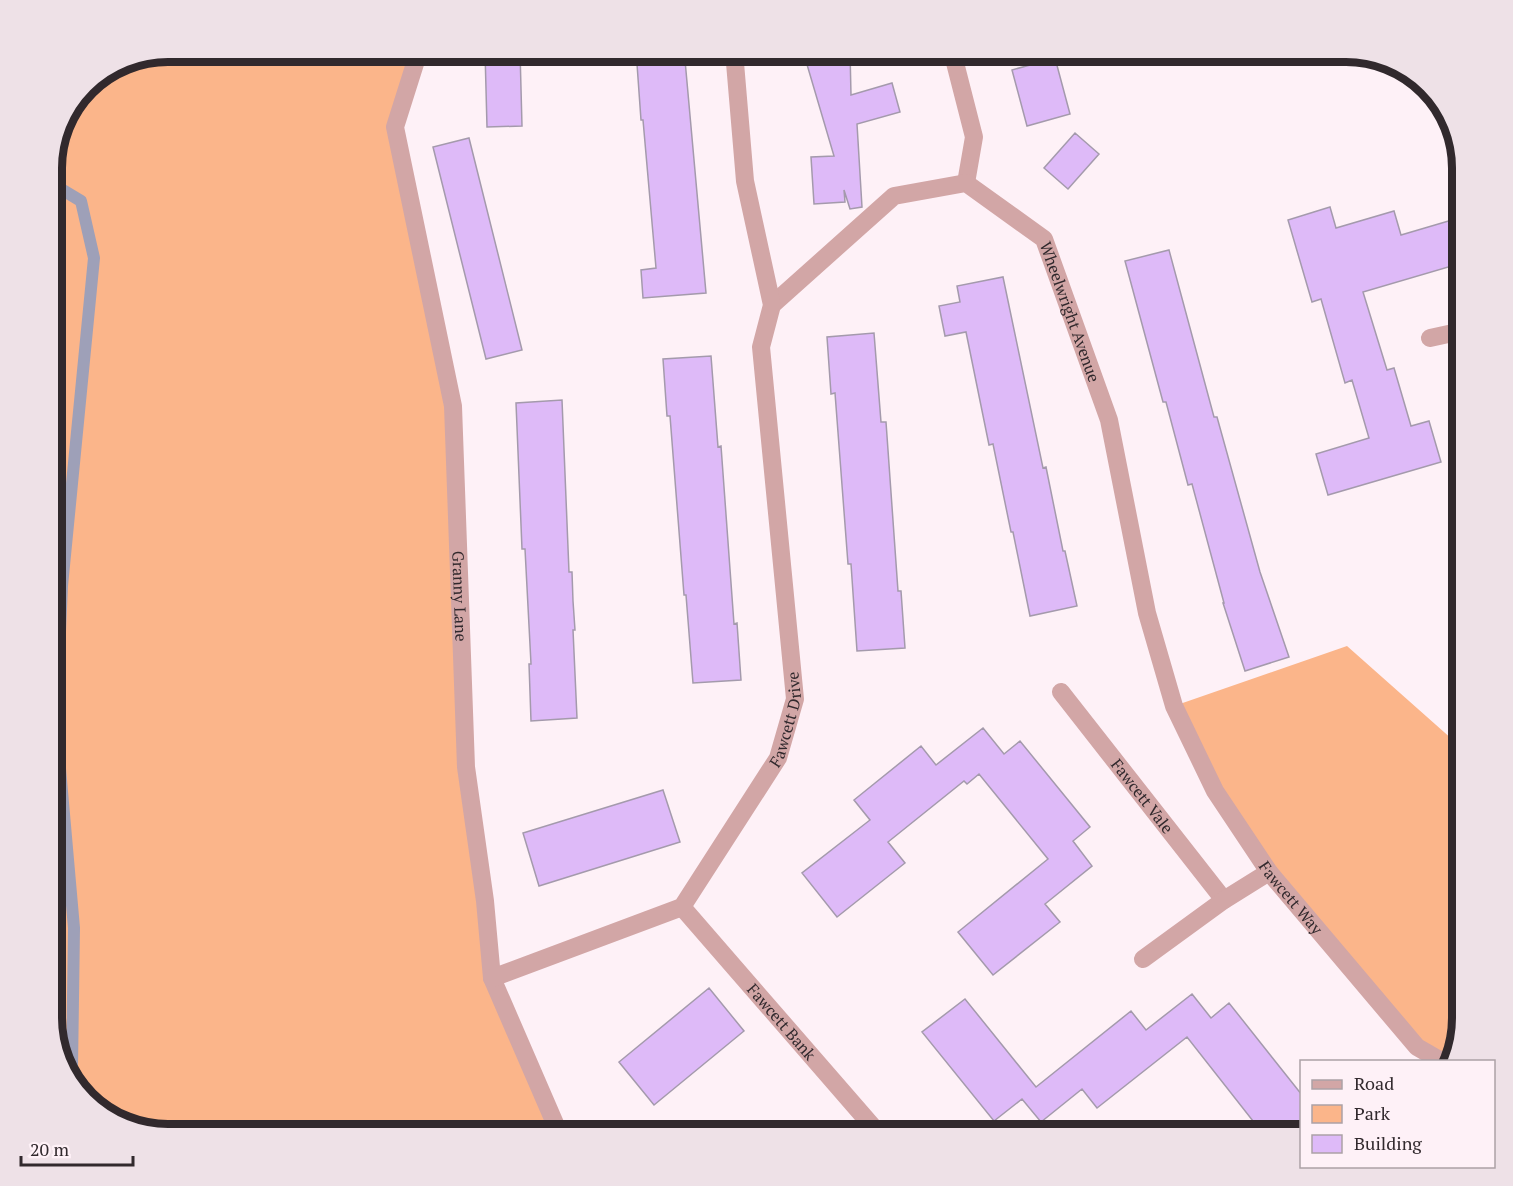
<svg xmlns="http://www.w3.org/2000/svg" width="1513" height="1186" font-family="'PT Serif',serif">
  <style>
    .green { fill: #fbb58a }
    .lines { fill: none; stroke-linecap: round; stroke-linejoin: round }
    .stream { stroke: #9ea0b8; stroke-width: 12 }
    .building { fill: #debaf8; stroke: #a49aac; stroke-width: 1.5 }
    .lane { stroke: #d2a6a6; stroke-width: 18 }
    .street { stroke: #d2a6a6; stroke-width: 18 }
    .labels { text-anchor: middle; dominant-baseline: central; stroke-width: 6; stroke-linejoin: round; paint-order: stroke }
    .street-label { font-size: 16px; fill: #31292d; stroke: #fef1f7 }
    .rim { fill: none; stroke: #31292d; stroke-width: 8 }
  </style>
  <rect width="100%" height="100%" fill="#fef1f7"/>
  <!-- green -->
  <path class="green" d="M 168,51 L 419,51 L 395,127 L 453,406 L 466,767 L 492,978 L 560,1135 L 167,1135 L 91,1106 L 63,1070 L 51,1025 L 51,160 L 63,116 L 91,80 Z
    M 1347,646 L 1462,748 L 1462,1019 L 1446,1061 L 1417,1047 L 1269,872 L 1174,706 Z"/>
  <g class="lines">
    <!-- stream -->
    <path class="stream" d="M 51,183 L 81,201 L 94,258 L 62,586 L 56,723 L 74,928 L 72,1068 L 73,1083"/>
  </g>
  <!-- building -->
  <path class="building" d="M 485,51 L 520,51 L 522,126 L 487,127 Z
    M 803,51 L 850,51 L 851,95 L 892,83 L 900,112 L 857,124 L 862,207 L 850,209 L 844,190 L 845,202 L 814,204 L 811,157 L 834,156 Z
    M 1055,58 L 1070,114 L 1027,126 L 1012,70 Z
    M 685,60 L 706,293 L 643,298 L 641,270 L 656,268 L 643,120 L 641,120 L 637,64 Z
    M 1075,133 L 1099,154 L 1068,189 L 1044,168 Z
    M 469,138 L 522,350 L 486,359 L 433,147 Z
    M 1330,207 L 1336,228 L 1394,211 L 1401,235 L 1462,217 L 1462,263 L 1363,292 L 1387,370 L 1394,368 L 1411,426 L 1429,421 L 1441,462 L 1328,495 L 1316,454 L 1369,438 L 1352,380 L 1345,383 L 1321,299 L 1312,302 L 1288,220 Z
    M 1169,250 L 1214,417 L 1217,417 L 1260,572 L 1289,657 L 1245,671 L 1223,603 L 1224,603 L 1192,484 L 1188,485 L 1166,402 L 1163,402 L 1125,261 Z
    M 1003,277 L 1043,468 L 1046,467 L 1063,551 L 1065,551 L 1077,606 L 1030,616 L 1013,532 L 1011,532 L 993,444 L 989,445 L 966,332 L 945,336 L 939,306 L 960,302 L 957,286 Z
    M 874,333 L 881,422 L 886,422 L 898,591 L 901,591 L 905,648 L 857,651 L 851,564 L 848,564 L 835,393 L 831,394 L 827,337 Z
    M 711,356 L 718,447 L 721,446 L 734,624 L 737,623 L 741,680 L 693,683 L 686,595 L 684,595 L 670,416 L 667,416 L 663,359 Z
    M 562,400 L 569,572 L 572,572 L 573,601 L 575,630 L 573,630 L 577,718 L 531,721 L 529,664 L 531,664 L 525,549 L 522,549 L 516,403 Z
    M 983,728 L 1004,754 L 1020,741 L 1090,827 L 1073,841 L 1092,866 L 1045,904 L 1060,922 L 993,975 L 958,932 L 1048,859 L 979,774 L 967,784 L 964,781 L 888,842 L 905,863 L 837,917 L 802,873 L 870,820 L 854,800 L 921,746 L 936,765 Z
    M 663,790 L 680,842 L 539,886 L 523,833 Z
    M 709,988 L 744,1031 L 654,1105 L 619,1062 Z
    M 1192,994 L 1211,1018 L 1229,1003 L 1302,1095 L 1302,1128 L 1292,1135 L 1264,1135 L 1187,1037 L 1097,1108 L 1082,1089 L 1041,1122 L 1022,1099 L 994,1121 L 922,1032 L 965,999 L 1036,1087 L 1131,1011 L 1146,1030 Z"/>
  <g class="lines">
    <!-- lane -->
    <path class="lane" d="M 1430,338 L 1462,331"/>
    <!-- street -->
    <g class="street">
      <path id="s1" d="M 419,51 L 395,127 L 453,406 L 466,767 L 485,901 L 492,978 L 560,1135"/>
      <path d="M 952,51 L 974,137 L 966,183"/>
      <path id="s2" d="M 772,305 L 894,196 L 966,183 L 1044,239 L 1109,420 L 1147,613 L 1174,706 L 1215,791 L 1269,872 L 1417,1047 L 1443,1062"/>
      <path id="s3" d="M 1061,692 L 1224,900"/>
      <path id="s4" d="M 682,907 L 880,1135"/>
      <path d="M 1143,959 L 1224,900 L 1269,872"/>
      <path id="s5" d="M 492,978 L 682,907 L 778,758 L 795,699 L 761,347 L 772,305 L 745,181 L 734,51"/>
    </g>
  </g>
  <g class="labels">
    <!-- street labels -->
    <g class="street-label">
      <text stroke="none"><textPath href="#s2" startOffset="410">Wheelwright Avenue</textPath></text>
      <text stroke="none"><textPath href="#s1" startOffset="555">Granny Lane</textPath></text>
      <text stroke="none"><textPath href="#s5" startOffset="420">Fawcett Drive</textPath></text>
      <text stroke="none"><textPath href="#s3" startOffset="132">Fawcett Vale</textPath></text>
      <text stroke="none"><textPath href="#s2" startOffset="1044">Fawcett Way</textPath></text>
      <text stroke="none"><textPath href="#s4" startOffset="152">Fawcett Bank</textPath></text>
    </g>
  </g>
  <!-- crop -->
  <path d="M0 0H1513V1186H0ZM168 62H1346A106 106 0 0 1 1452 168V1018A106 106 0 0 1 1346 1124H168A106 106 0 0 1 62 1018V168A106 106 0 0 1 168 62Z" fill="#eee1e7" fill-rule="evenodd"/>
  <path class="rim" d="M168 62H1346A106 106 0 0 1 1452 168V1018A106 106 0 0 1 1346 1124H168A106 106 0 0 1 62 1018V168A106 106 0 0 1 168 62Z"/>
  <!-- legend -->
  <rect x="1300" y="1060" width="195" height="108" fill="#fef1f7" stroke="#aca1a6" stroke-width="1.5"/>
  <rect x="1312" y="1080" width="30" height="9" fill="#d2a6a6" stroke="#aca1a6" stroke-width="1.5"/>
  <text x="1354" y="1090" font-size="18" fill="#31292d">Road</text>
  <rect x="1312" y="1105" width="30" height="18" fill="#fbb58a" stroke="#aca1a6" stroke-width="1.5"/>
  <text x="1354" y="1120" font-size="18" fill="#31292d">Park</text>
  <rect x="1312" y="1135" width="30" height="18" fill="#debaf8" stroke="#aca1a6" stroke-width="1.5"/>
  <text x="1354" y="1150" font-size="18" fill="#31292d">Building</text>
  <!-- scale -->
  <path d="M21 1156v9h112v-9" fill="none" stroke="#31292d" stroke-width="3"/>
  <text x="30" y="1156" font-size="18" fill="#31292d" stroke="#fef1f7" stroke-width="4.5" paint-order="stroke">20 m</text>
</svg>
